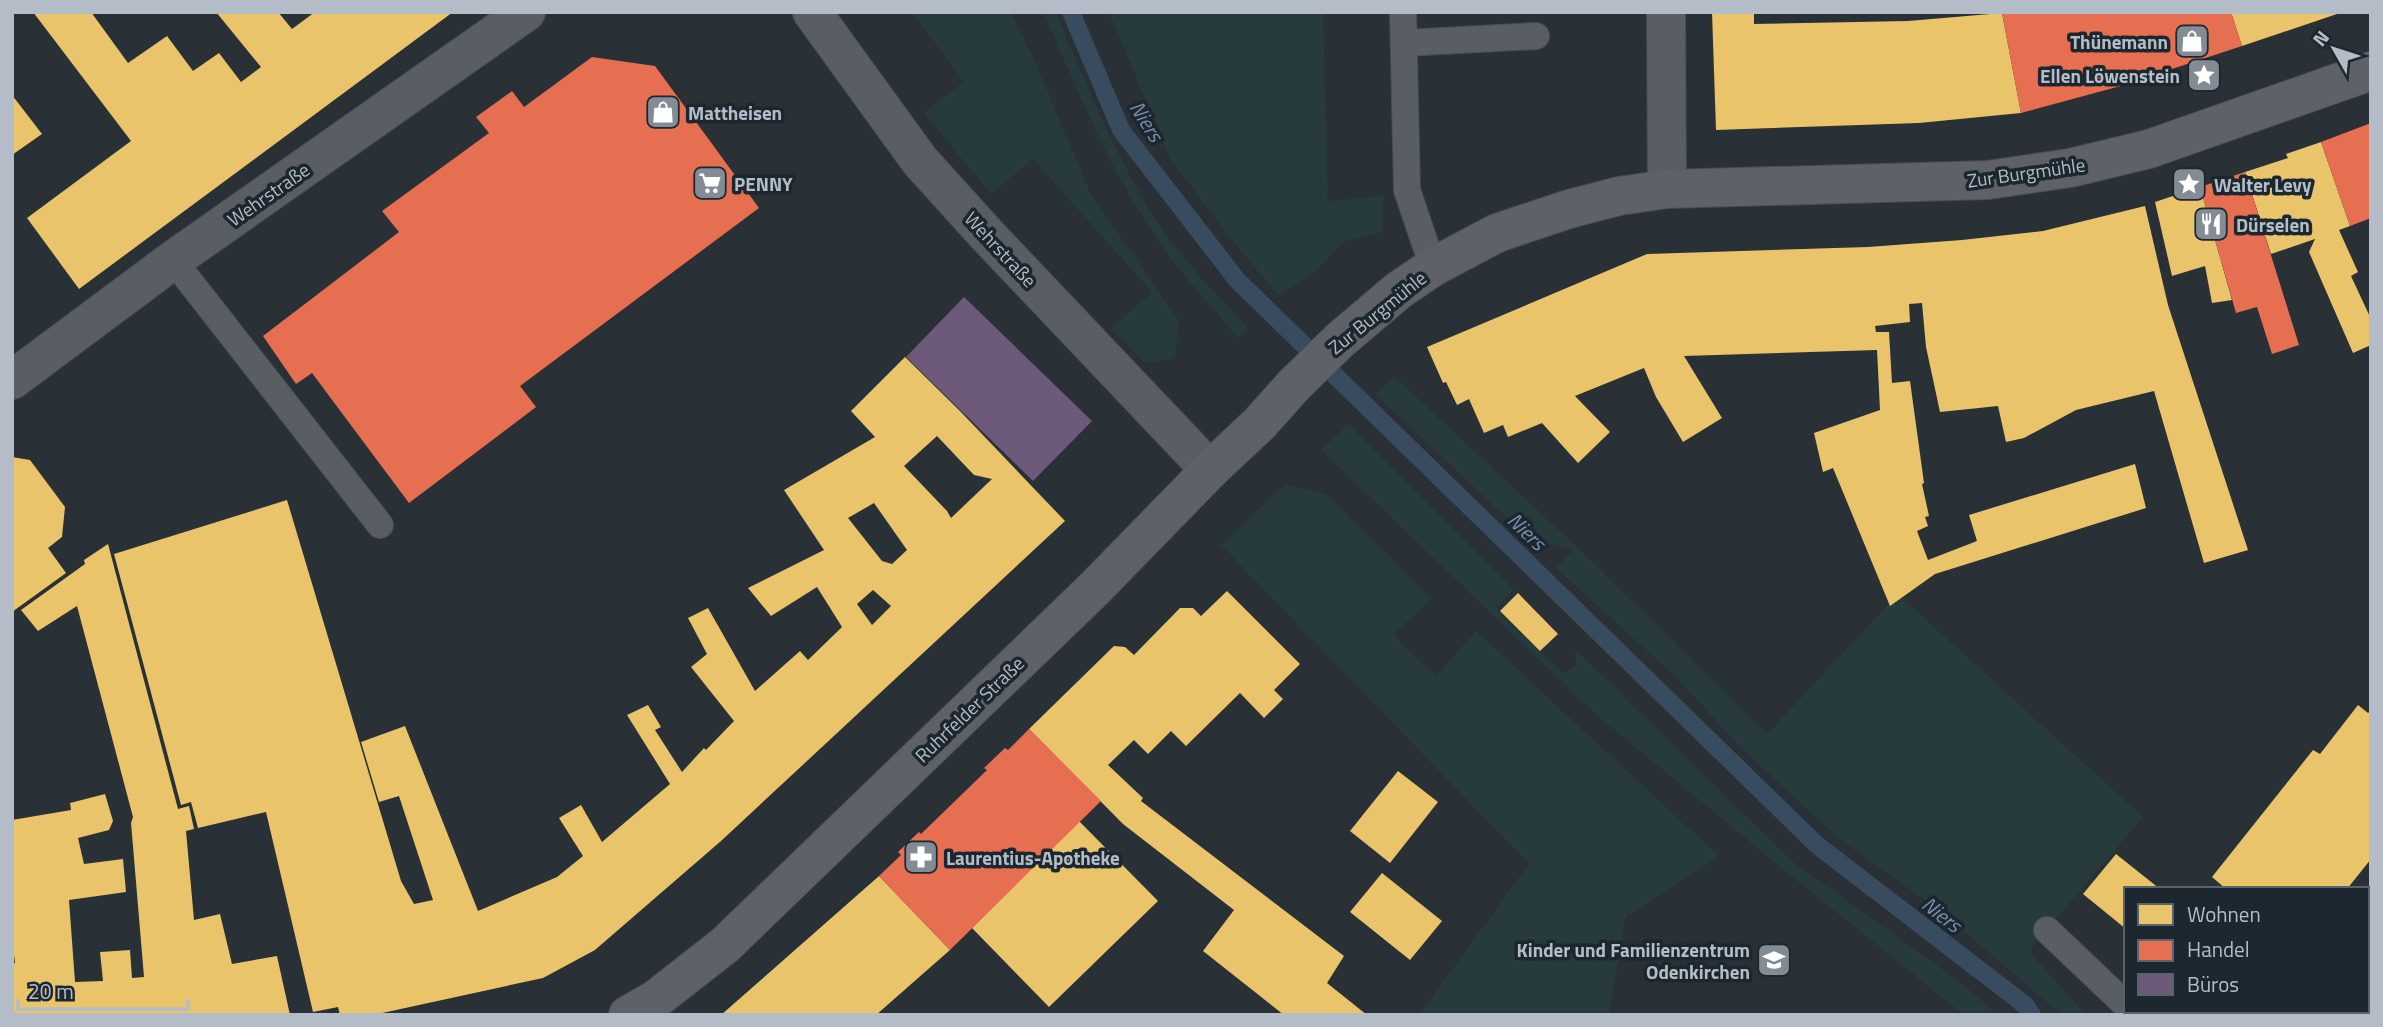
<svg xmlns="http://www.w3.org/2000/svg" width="2383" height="1027" font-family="'Titillium Web',sans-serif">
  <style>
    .green { fill: #273b3c }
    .homes { fill: #e9c46a; fill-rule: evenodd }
    .shops { fill: #e76f51 }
    .offices { fill: #6d597a }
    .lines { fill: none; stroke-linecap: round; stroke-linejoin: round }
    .stream { stroke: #394c5f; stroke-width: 18 }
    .service-casing { stroke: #474c51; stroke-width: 28 }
    .minor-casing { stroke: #474c51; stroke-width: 40 }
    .secondary-casing { stroke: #474c51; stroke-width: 40 }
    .service { stroke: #595e64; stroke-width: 26 }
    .minor { stroke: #595e64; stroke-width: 38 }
    .secondary { stroke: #5e6268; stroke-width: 38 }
    .labels { text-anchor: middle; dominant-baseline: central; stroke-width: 7; stroke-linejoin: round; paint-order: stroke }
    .poi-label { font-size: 19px; font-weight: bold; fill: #b4bdc7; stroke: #1d2730; text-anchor: start }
    .street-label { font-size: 19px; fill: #b4bdc7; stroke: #1d2730 }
    .water-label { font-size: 21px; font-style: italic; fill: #7690a9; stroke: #1d2730 }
  </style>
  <rect width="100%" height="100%" fill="#293036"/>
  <!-- green -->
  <path class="green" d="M 912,12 L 1011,12 L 1033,57 L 1090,192 L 1179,322 L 1175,359 L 1146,363 L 1111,329 L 1152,292 L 1033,159 L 991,194 L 924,113 L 964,82 Z
    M 1043,12 L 1055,12 C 1086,81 1113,152 1153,215 C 1179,257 1214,291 1247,327 L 1239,338 C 1211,306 1180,273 1156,238 C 1109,168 1077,89 1043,12 Z
    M 1109,12 L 1323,12 L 1328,201 L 1383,196 L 1382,232 L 1343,242 L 1316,271 L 1278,295 L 1228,235 L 1170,159 Z
    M 1394,376 L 1594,563 L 1767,734 L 1898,594 L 2143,817 L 2033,946 L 2031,954 L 2086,1015 L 2062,1015 L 1941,912 L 1841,840 L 1743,750 L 1677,678 L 1556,568 L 1573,550 L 1527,537 L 1376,395 Z
    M 1348,424 L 1514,590 L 1497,607 L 1498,612 L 1563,673 L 1576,666 L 1575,649 L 1793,862 L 1960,982 L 1998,1015 L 1964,1015 L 1784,870 L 1600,718 L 1321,450 Z
    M 1285,484 L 1326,494 L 1432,598 L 1393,635 L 1436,676 L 1476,631 L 1719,856 L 1625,918 L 1609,1015 L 1419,1015 L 1529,864 L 1221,545 Z"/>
  <!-- homes -->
  <path class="homes" d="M 33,12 L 91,12 L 128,63 L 167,36 L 193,71 L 219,53 L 241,82 L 261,67 L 216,12 L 278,12 L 292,29 L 315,12 L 453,12 L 79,289 L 27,218 L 131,141 Z
    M 1712,12 L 1754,12 L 1754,24 L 1908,21 L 2002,13 L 2021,113 L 1919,123 L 1716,130 Z
    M 2231,12 L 2340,12 L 2340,13 L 2242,46 Z
    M 12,95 L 42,134 L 12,155 Z
    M 2321,142 L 2350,226 L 2339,230 L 2358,272 L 2351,276 L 2371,319 L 2371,345 L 2353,353 L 2309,252 L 2315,239 L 2271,254 L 2245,172 L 2288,158 L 2286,154 Z
    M 2200,187 L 2221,261 L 2232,300 L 2212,303 L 2205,266 L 2172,276 L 2155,202 Z
    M 2145,206 L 2168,305 L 2248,550 L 2204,563 L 2154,391 L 2076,410 L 2024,438 L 2006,442 L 1998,406 L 1940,412 L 1926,347 L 1922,303 L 1909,304 L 1910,322 L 1875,326 L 1876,332 L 1889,332 L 1892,383 L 1910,381 L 1924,483 L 1922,484 L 1929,516 L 1925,517 L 1928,526 L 1917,531 L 1928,560 L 1977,541 L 1969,515 L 2135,464 L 2146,508 L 1935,574 L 1890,606 L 1833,468 L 1823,472 L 1814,433 L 1880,410 L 1877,350 L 1684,356 L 1722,418 L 1683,442 L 1656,397 L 1644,368 L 1575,396 L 1610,432 L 1578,463 L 1542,423 L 1508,437 L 1503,425 L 1484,433 L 1469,399 L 1457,405 L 1446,382 L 1443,383 L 1427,347 L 1647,254 L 1868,247 L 1962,240 L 2043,231 Z
    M 905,357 L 960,411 L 1065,521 L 721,841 L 595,950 L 543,978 L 373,1015 L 340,1015 L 338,1007 L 313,1012 L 266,812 L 198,828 L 191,802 L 181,805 L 114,554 L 287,500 L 401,881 L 414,904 L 433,900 L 399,796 L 379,802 L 361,742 L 405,726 L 478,911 L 557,877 L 583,856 L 559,818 L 581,805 L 602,842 L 670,784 L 627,715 L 648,705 L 661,727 L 655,730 L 682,772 L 704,748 L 706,750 L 734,721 L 691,667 L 707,654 L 688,618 L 708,608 L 755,691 L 800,651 L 808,660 L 842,627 L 817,587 L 771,616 L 748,588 L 824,550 L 784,490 L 875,437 L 851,411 ZM 937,436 L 974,475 L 992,479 L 951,518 L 947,511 L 904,466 ZM 874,503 L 907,550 L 892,564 L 882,561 L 848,518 ZM 873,590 L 891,606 L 872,625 L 857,604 Z
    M 12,457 L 30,460 L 65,507 L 62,537 L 48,548 L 66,573 L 12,612 Z
    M 108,544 L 178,809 L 189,806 L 194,829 L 186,831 L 194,920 L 220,914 L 232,964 L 277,956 L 290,1015 L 12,1015 L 12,964 L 15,963 L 12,938 L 12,820 L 71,810 L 70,803 L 105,794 L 113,821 L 109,830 L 78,838 L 84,864 L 123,859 L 126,892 L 69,900 L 75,982 L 103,981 L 100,952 L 130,950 L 132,978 L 144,977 L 131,823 L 133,817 L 77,606 L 38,631 L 21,610 L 85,564 L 84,560 Z
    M 1227,591 L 1300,664 L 1274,690 L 1283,699 L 1264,718 L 1240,693 L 1186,746 L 1171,731 L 1148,754 L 1134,740 L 1108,765 L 1143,798 L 1141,801 L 1344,956 L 1327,983 L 1367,1015 L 1284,1015 L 1203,951 L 1234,910 L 1123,824 L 1029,729 L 1114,646 L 1125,647 L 1134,655 L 1180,608 L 1193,608 L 1201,616 Z
    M 1518,593 L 1558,634 L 1540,651 L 1500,611 Z
    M 2358,705 L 2368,713 L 2371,710 L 2371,859 L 2347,889 L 2226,889 L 2212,877 L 2313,750 L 2320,754 Z
    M 1398,771 L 1438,802 L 1390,863 L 1350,831 Z
    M 1079,821 L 1158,901 L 1049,1007 L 972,928 Z
    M 2116,854 L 2160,889 L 2126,889 L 2126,929 L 2083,894 Z
    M 1382,873 L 1442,921 L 1410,960 L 1350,912 Z
    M 879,876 L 950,950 L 876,1015 L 721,1015 Z"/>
  <!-- shops -->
  <path class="shops" d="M 2005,12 L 2231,12 L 2242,46 L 2117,87 L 2021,113 L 2002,13 Z
    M 592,57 L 655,66 L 759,208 L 520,386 L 536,407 L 409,503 L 312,373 L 296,384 L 263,336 L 399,232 L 382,211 L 489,133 L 476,117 L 512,91 L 524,107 Z
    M 2371,123 L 2371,218 L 2350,226 L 2321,142 Z
    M 2245,172 L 2299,345 L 2272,354 L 2257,307 L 2236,313 L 2200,187 Z
    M 1029,729 L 1101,801 L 950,950 L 879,876 L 901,855 L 898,852 L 919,832 L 921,834 L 987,770 L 984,768 L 1005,748 L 1008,750 Z"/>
  <!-- offices -->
  <path class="offices" d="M 964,297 L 1092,421 L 1033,481 L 906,357 Z"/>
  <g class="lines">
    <!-- stream -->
    <path class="stream" d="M 1071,12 L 1121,130 L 1237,280 L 1817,845 L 2025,1005 L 2032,1015"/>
    <!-- service casing -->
    <g class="service-casing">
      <path id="service" d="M 1403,12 L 1407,190 L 1433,267
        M 1404,43 L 1536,36
        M 173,260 L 380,525
        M 2047,930 L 2126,1005"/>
    </g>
    <!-- minor casing -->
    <g class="minor-casing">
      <path id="minor" d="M 812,12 L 920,161 L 987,235 L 1210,470
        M 1666,12 L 1667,189
        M 12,380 L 173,260 L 526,12
        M 2367,968 L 2371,964
        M 2337,1015 L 2339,1011"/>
    </g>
    <!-- secondary casing -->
    <g class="secondary-casing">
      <path id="secondary" d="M 628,1015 L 656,999 L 725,945 L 1095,588 L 1210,470 L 1260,423 L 1294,385 L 1340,340 L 1399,290 L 1433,267 L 1497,233 L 1569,209 L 1619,196 L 1667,189 L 1988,180 L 2070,168 L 2149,149 L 2371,71"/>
    </g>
    <!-- service -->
    <use href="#service" class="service"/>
    <!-- minor -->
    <use href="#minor" class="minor"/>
    <!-- secondary -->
    <use href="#secondary" class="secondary"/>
  </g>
  <!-- icons -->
  <defs>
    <g id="shop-square" transform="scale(1.75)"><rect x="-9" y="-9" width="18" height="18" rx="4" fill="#838c94" stroke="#1d2730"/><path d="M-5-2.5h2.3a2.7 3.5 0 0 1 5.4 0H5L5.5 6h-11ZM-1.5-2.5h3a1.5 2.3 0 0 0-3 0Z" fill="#fff"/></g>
    <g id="sight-square" transform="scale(1.75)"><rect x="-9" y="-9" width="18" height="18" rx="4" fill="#838c94" stroke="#1d2730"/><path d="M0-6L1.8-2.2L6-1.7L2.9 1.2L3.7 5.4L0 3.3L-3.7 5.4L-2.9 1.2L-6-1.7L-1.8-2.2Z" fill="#fff"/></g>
    <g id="supermarket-square" transform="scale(1.75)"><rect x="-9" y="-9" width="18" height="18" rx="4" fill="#838c94" stroke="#1d2730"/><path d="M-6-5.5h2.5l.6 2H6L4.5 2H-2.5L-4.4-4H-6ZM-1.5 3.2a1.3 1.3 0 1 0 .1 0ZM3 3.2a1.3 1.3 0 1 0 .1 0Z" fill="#fff"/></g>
    <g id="restaurant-square" transform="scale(1.75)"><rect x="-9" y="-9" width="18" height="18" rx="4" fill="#838c94" stroke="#1d2730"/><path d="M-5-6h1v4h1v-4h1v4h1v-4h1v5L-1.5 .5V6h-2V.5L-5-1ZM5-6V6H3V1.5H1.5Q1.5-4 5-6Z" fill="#fff"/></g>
    <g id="pharmacy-square" transform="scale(1.75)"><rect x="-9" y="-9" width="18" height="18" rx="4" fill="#838c94" stroke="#1d2730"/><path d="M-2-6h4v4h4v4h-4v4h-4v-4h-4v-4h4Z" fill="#fff"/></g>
    <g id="school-square" transform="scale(1.75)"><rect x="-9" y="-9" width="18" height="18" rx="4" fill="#838c94" stroke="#1d2730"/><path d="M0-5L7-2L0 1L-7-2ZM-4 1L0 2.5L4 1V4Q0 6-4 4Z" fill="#fff"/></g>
  </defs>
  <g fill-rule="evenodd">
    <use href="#shop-square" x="2192" y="41"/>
    <use href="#sight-square" x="2204" y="75"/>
    <use href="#shop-square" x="663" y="112"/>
    <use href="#supermarket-square" x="710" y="183"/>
    <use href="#sight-square" x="2189" y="184"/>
    <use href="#restaurant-square" x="2211" y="224"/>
    <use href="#pharmacy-square" x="921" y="857"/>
    <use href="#school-square" x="1774" y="960"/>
  </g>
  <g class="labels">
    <!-- poi labels -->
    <g class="poi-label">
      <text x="2168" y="41" text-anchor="end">Thünemann</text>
      <text x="2180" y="75" text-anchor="end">Ellen Löwenstein</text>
      <text x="688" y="112">Mattheisen</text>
      <text x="734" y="183">PENNY</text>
      <text x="2214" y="184">Walter Levy</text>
      <text x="2236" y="224">Dürselen</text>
      <text x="946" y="857">Laurentius-Apotheke</text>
      <text x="1750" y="949" text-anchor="end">Kinder und Familienzentrum<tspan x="1750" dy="22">Odenkirchen</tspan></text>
    </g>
    <!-- street labels -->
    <g class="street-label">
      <text transform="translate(2026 172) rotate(-8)">Zur Burgmühle</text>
      <text transform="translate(268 194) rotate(-35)">Wehrstraße</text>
      <text transform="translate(1001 249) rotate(47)">Wehrstraße</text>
      <text transform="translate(1377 312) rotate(-39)">Zur Burgmühle</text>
      <text transform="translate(969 709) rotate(-44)">Ruhrfelder Straße</text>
    </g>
    <!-- water labels -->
    <g class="water-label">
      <text transform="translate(1147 121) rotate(58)">Niers</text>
      <text transform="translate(1527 531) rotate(44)">Niers</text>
      <text transform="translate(1942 914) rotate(38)">Niers</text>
    </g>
  </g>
  <!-- border -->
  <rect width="2383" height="1027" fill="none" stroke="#b4bdc7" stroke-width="28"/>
  <!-- legend -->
  <rect x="2124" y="887" width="245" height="126" fill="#1d2730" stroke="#59636c" stroke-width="2"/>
  <rect x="2138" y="904" width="35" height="21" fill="#e9c46a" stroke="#59636c" stroke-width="2"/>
  <text x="2187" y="922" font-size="21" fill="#b4bdc7">Wohnen</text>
  <rect x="2138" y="940" width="35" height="21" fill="#e76f51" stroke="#59636c" stroke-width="2"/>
  <text x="2187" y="957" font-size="21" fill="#b4bdc7">Handel</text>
  <rect x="2138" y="974" width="35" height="21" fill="#6d597a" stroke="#59636c" stroke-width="2"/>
  <text x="2187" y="992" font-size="21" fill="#b4bdc7">Büros</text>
  <!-- north arrow -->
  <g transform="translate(2334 49) rotate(309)" stroke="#1d2730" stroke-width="5" paint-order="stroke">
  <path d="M0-5L12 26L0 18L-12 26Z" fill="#b4bdc7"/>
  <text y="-10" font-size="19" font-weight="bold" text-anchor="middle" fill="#b4bdc7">N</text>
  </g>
  <!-- scale -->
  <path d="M18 999v10h170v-10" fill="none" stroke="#b4bdc7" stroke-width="3.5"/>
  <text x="28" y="999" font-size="21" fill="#b4bdc7" stroke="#1d2730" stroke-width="5" paint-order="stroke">20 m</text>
</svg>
